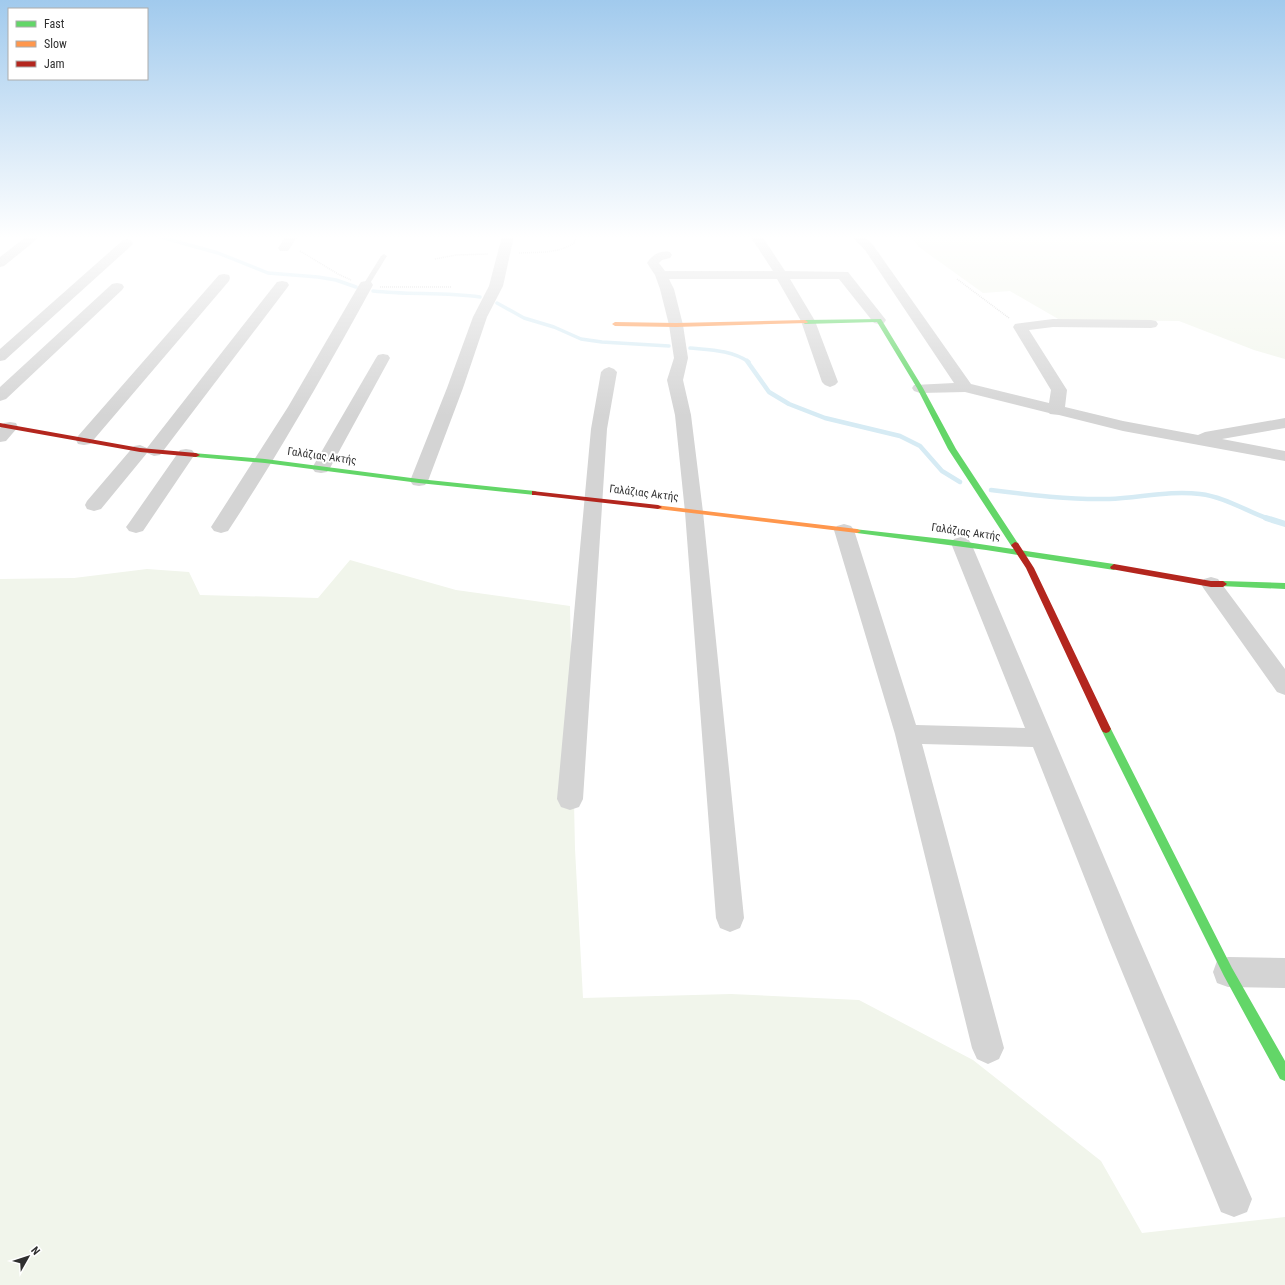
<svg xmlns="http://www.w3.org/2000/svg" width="1285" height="1285" font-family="'Roboto Condensed',sans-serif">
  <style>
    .green { fill: #f1f5eb }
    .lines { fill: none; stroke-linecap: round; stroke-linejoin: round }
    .stream-far2 { stroke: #d6ebf4; stroke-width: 3.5 }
    .stream-far1 { stroke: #d6ebf4; stroke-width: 4.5 }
    .stream { stroke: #d6ebf4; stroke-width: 6 }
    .path { stroke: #d4d4d4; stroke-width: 1.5; stroke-dasharray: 1 1; stroke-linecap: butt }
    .lane { fill: #d4d4d4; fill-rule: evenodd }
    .street { fill: #d4d4d4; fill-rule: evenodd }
    .fast { fill: #63d668; fill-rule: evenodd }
    .slow { fill: #ff974d; fill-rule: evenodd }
    .jam { fill: #b3261e; fill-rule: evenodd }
    .labels { text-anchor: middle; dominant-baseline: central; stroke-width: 4; stroke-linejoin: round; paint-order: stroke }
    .street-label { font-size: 11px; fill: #2f2f2f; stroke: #fff }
  </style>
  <rect width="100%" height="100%" fill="#fff"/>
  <!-- green -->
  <path class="green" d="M 909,236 L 1285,236 L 1285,359 L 1254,350 L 1179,321 L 1060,320 L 1010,291 L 983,293 L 919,247 Z
    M 350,560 L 456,590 L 570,606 L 575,849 L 583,998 L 731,994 L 859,1000 L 973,1060 L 1101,1161 L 1142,1233 L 1285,1217 L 1285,1285 L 0,1285 L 0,579 L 74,578 L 147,569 L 189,572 L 200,595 L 318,598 Z"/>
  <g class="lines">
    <!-- stream-far2 -->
    <path class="stream-far2" d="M 157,236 L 218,253 L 268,273 L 318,277 L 336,280 L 356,287
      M 373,291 C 409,295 444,292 480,297
      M 497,303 L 524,318 L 554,327 L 581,339 L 602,342 L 669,346
      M 690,348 C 711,350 731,350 749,362"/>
    <!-- stream-far1 -->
    <path class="stream-far1" d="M 747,361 L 769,392 L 789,404 L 825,418 L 900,436 L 920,446 L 942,471 L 960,482
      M 991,490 C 1030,495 1070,500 1109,499 C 1139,498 1170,490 1200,494 C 1225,497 1246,511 1269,519"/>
    <!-- stream -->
    <path class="stream" d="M 1266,518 L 1285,524"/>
    <!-- path -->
    <path class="path" d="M 300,251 L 338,274 L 351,280
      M 519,253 C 538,252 557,254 574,243 L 576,236
      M 435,259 L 456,255 L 488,254
      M 957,279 L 1009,318
      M 380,287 L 452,287"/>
    <!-- lane -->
    <path class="lane" d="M 384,254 L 387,256 L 369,285 L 364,286 L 363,285 L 381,256 Z"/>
    <!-- street -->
    <path class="street" d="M 27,236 L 41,236 L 4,266 L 0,267 L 0,257 Z
      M 286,236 L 298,236 L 288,251 L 280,251 L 278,248 Z
      M 502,236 L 514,236 L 503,286 L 487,317 L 463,388 L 428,481 L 425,485 L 419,486 L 413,485 L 410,481 L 447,388 L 473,317 L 489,286 Z
      M 750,236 L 762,236 L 785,271 L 848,272 L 886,320 L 884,323 L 879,324 L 874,323 L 839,279 L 790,279 L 815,321 L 838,382 L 835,385 L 830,387 L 825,385 L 822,382 L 801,321 L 777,279 L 669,279 L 674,289 L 683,325 L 688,358 L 683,380 L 691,415 L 703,512 L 744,918 L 740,928 L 730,932 L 720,928 L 716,918 L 685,512 L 675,415 L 667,380 L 674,358 L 669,325 L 660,289 L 655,275 L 647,263 C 652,255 660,250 670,252 L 672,255 L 670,258 L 662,260 L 659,263 L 665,271 L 773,271 Z
      M 851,236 L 864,236 L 873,245 L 971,384 L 1049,403 L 1051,390 L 1013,327 L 1015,324 L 1053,319 L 1151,320 L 1156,321 L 1158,324 L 1156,327 L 1151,328 L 1053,327 L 1029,330 L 1067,390 L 1065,407 L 1123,421 L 1198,435 L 1205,432 L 1285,418 L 1285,428 L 1222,439 L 1285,451 L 1285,461 L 1123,431 L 1059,415 L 1050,414 L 1049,413 L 965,392 L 920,393 L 914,391 L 912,388 L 914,385 L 954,383 L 865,250 Z
      M 127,239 L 131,240 L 133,243 L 131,246 L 5,360 L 0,361 L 0,349 L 123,240 Z
      M 224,274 L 229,275 L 230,278 L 229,281 L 90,444 L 84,445 L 78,444 L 76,440 L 78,436 L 219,275 Z
      M 282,281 L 287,282 L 289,285 L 287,288 L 160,455 L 154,456 L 147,453 L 101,509 L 94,511 L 87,509 L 85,505 L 87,501 L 134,446 L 140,445 L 147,448 L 277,282 Z
      M 366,281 L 371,282 L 373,285 C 327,369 280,452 228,531 L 221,533 L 214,531 L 211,527 L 288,407 L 359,285 L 361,282 Z
      M 117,283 L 122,284 L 124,287 L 122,290 L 6,399 L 0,401 L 0,387 L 112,284 Z
      M 383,354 L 388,355 L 390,358 L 330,468 L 327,472 L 321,473 L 315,472 L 312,468 L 376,358 L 378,355 Z
      M 609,367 L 614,369 L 617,372 L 607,429 L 583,799 L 579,807 L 570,810 L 561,807 L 557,799 L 591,429 L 601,372 L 604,369 Z
      M 10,422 L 16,423 L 18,427 L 6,441 L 0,442 L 0,428 L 4,423 Z
      M 186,449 L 192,450 L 195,454 L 143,531 L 136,533 L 129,531 L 126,527 L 129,523 L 180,450 Z
      M 844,524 L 851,526 L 854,530 L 916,725 L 1025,728 L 951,543 L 954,539 L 961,537 L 968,539 L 971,543 L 1137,935 L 1252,1199 L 1247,1212 L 1234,1217 L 1221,1212 L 1109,940 L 1033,747 L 922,744 L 1004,1048 L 999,1059 L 988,1064 L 977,1059 L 972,1048 L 895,734 L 834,530 L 837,526 Z
      M 1211,577 L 1218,579 L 1285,669 L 1285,695 L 1277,692 L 1204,589 L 1201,584 L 1204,579 Z
      M 1228,957 L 1285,958 L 1285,988 L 1228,987 L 1217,983 L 1213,972 L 1217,961 Z"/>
    <!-- fast -->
    <path class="fast" d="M 881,319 L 923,388 L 956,449 L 1019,545 L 1018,547 L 1012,547 L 948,449 L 917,388 L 877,322 L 805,324 L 802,322 L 805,320 Z
      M 193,453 L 265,459 L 419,479 L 535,491 L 539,493 L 535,495 L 419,483 L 265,463 L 196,457 L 193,457 Z
      M 854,529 L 953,540 L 1114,564 L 1118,567 L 1114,570 L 986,550 L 857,533 L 853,531 Z
      M 1223,581 L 1285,583 L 1285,589 L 1220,586 L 1219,584 Z
      M 1106,725 L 1109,726 L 1111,729 L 1232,968 L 1285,1061 L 1285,1081 L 1280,1079 L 1224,976 L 1101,729 L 1103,726 Z"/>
    <!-- slow -->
    <path class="slow" d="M 805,320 L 808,322 L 807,323 L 676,327 L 615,326 L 612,324 L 615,322 L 676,323 Z
      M 655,505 L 857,529 L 861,531 L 857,533 L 658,509 L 654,507 Z"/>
    <!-- jam -->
    <path class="jam" d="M 0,423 L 140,448 L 196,453 L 200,455 L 196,457 L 140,452 L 0,427 Z
      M 532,491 L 658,505 L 662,507 L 658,509 L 535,495 L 532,495 Z
      M 1015,542 L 1018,543 L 1034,568 L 1111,729 L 1109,732 L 1106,733 L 1103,732 L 1101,729 L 1026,568 L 1011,545 Z
      M 1114,564 L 1211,581 L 1223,581 L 1227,584 L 1223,587 L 1211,587 L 1111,569 L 1110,567 Z"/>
  </g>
  <!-- sky -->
  <linearGradient id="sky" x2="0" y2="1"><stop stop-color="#a1caed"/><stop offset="0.57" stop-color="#fff"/><stop offset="1" stop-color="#fff" stop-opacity="0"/></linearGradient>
  <rect width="1285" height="416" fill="url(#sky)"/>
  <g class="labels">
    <!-- street labels -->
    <g class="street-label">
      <text transform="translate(322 456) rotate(8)">Γαλάζιας Ακτής</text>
      <text transform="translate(644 493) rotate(7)">Γαλάζιας Ακτής</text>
      <text transform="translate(966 532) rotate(8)">Γαλάζιας Ακτής</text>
    </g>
  </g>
  <!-- legend -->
  <rect x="8" y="8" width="140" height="72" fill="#ffffff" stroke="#acacac"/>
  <rect x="16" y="21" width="20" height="6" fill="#63d668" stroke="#acacac"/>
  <text x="44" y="28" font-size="12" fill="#2f2f2f">Fast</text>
  <rect x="16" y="41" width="20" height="6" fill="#ff974d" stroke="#acacac"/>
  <text x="44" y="48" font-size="12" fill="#2f2f2f">Slow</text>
  <rect x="16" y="61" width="20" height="6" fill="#b3261e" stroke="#acacac"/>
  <text x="44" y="68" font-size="12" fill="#2f2f2f">Jam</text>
  <!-- north arrow -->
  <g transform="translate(28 1257) rotate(51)" stroke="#ffffff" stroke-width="3" paint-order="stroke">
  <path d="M0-3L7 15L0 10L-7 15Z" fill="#2f2f2f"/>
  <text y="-6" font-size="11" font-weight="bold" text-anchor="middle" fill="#2f2f2f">N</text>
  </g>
</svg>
